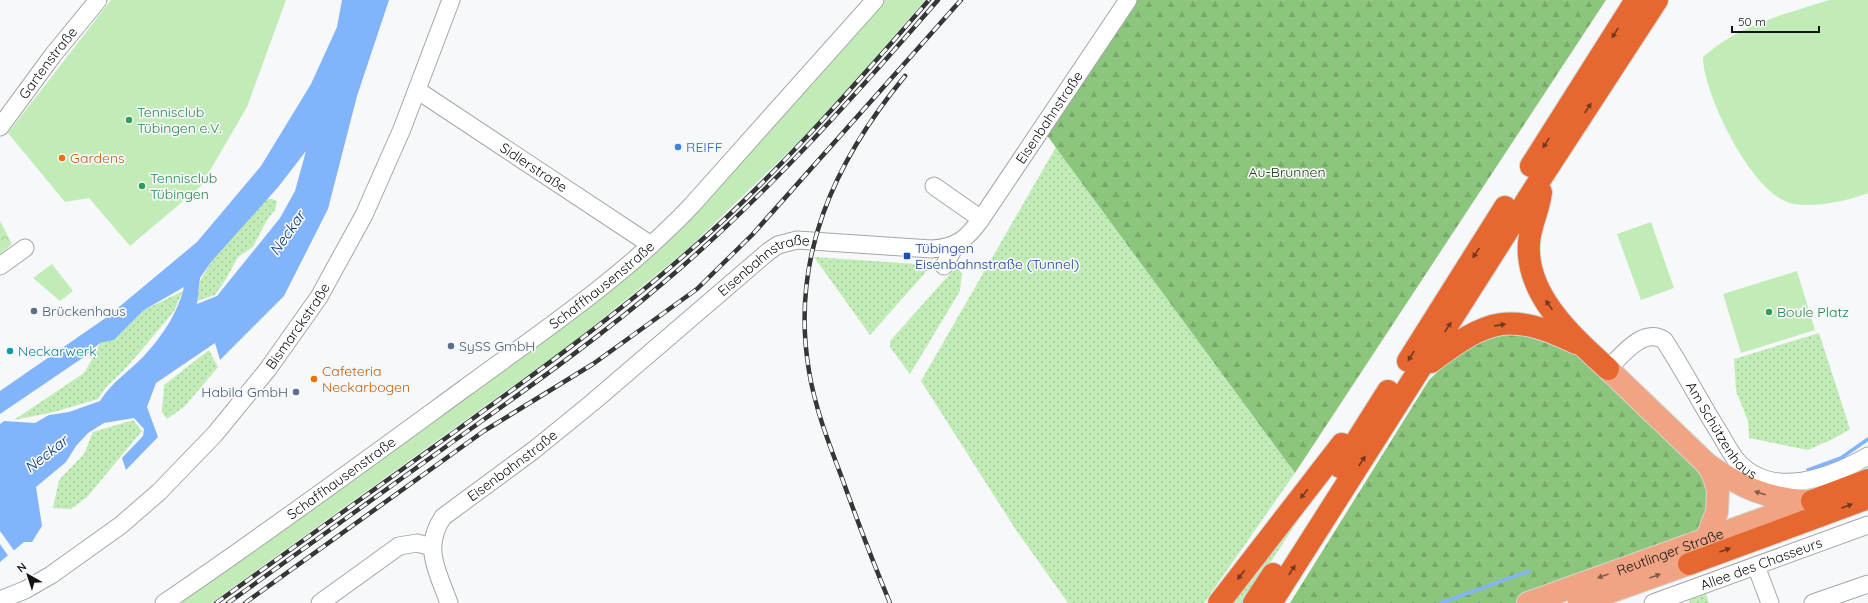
<svg xmlns="http://www.w3.org/2000/svg" width="1868" height="603" font-family="Quicksand,sans-serif">
  <style>
    .grass { fill: url(#grass-dots) }
    .forest { fill: url(#forest-firs) }
    .park { fill: url(#park-crowns) }
    .garden { fill: #c2ecb7 }
    .water { fill: #82b4fb; fill-rule: evenodd }
    .pier { fill: #f7f8f9 }
    .lines { fill: none; stroke-linecap: round; stroke-linejoin: round }
    .stream { stroke: #82b4fb; stroke-width: 3.5 }
    .minor-casing { stroke: #a5a6a7; stroke-width: 19 }
    .major-casing { stroke: #d4d5d5; stroke-width: 24 }
    .highway-casing { stroke: #d4d5d5; stroke-width: 24 }
    .minor { stroke: #fff; stroke-width: 17 }
    .major { stroke: #f1a483; stroke-width: 22 }
    .highway { stroke: #e76730; stroke-width: 22 }
    .rail-casing { stroke: #353636; stroke-width: 4.5 }
    .rail { stroke: #f7f8f9; stroke-width: 3; stroke-dasharray: 9; stroke-linecap: butt }
    .oneway { fill: #723920 }
    .oneway2 { fill: #825c4b }
    .leisure-dot { fill: #2e9e5b; stroke: #f7f8f9; stroke-width: 1.5 }
    .shop-dot { fill: #3f7fe0; stroke: #f7f8f9; stroke-width: 1.5 }
    .food-dot { fill: #e8710a; stroke: #f7f8f9; stroke-width: 1.5 }
    .transit-dot { fill: #1a4fb4; stroke: #f7f8f9; stroke-width: 1.5 }
    .service-dot { fill: #5c6f8a; stroke: #f7f8f9; stroke-width: 1.5 }
    .culture-dot { fill: #0f9aa8; stroke: #f7f8f9; stroke-width: 1.5 }
    .labels { text-anchor: middle; dominant-baseline: central; stroke-width: 3.5; stroke-linejoin: round; paint-order: stroke }
    .street-label { font-size: 14px; fill: #121313; stroke: #f7f8f9 }
    .leisure-label { font-size: 14px; fill: #27864d; stroke: #f7f8f9; text-anchor: start }
    .shop-label { font-size: 14px; fill: #366cbe; stroke: #f7f8f9; text-anchor: start }
    .food-label { font-size: 14px; fill: #c56008; stroke: #f7f8f9; text-anchor: start }
    .park-label { font-size: 14px; fill: #1c4211; stroke: #f7f8f9 }
    .transit-label { font-size: 14px; fill: #164399; stroke: #f7f8f9; text-anchor: start }
    .service-label { font-size: 14px; fill: #4e5e75; stroke: #f7f8f9; text-anchor: start }
    .culture-label { font-size: 14px; fill: #0d838f; stroke: #f7f8f9; text-anchor: start }
    .water-label { font-size: 15px; font-style: italic; fill: #013370; stroke: #f7f8f9 }
  </style>
  <defs>
    <pattern id="grass-dots" width="8" height="8" patternUnits="userSpaceOnUse"><rect width="8" height="8" fill="#c2ecb7"/><path d="M2 2h.1M6 6h.1" fill="none" stroke="#a6ca9c" stroke-width="1.8" stroke-linecap="round"/></pattern>
    <pattern id="forest-firs" width="22" height="20" patternUnits="userSpaceOnUse"><rect width="22" height="20" fill="#8cc67d"/><path d="M5 1l3.5 6h-7zM16 11l3.5 6h-7z" fill="#78a96b"/></pattern>
    <pattern id="park-crowns" width="20" height="18" patternUnits="userSpaceOnUse"><rect width="20" height="18" fill="#c2ecb7"/><path d="M2 6a3 3 0 1 1 6 0M12 15a3 3 0 1 1 6 0" fill="none" stroke="#a6ca9c"/></pattern>
  </defs>
  <rect width="100%" height="100%" fill="#f7f8f9"/>
  <!-- grass -->
  <path class="grass" d="M 1056,147 L 1295,473 L 1204,603 L 1068,603 L 1016,530 L 921,381 Z
    M 265,199 L 272,199 L 277,201 L 275,210 L 267,220 L 253,247 L 238,257 L 226,279 L 215,295 L 197,301 L 200,281 L 211,262 Z
    M 814,257 L 932,265 L 870,335 Z
    M 957,266 L 962,274 L 960,291 L 910,374 L 890,347 L 890,341 Z
    M 183,291 L 174,311 L 140,352 L 123,371 L 106,387 L 98,399 L 54,412 L 14,420 L 84,373 L 94,356 L 100,343 L 114,340 L 144,310 Z
    M 1819,333 L 1850,429 L 1835,438 L 1808,450 L 1749,438 L 1748,421 L 1736,391 L 1734,359 Z
    M 209,350 L 218,367 L 185,406 L 167,419 L 162,412 L 164,385 Z
    M 133,420 L 142,431 L 87,497 L 71,509 L 53,508 L 59,480 L 84,454 L 93,432 Z
    M 1325,479 L 1244,603 L 1227,603 Z
    M 1706,594 L 1709,603 L 1690,603 L 1689,600 Z"/>
  <!-- forest -->
  <path class="forest" d="M 1128,0 L 1606,0 L 1295,473 L 1043,130 Z
    M 1482,329 L 1563,337 L 1707,464 L 1713,525 L 1528,603 L 1290,603 L 1429,380 Z"/>
  <!-- park -->
  <path class="park" d="M 0,221 L 12,244 L 0,254 Z"/>
  <!-- garden -->
  <path class="garden" d="M 111,0 L 286,0 L 247,107 L 201,186 L 130,246 L 89,198 L 65,202 L 8,133 Z
    M 875,0 L 925,0 L 820,121 L 689,248 L 574,342 L 211,603 L 164,603 L 618,272 Z
    M 1829,0 L 1868,0 L 1868,193 C 1848,201 1811,209 1790,203 C 1752,193 1703,94 1703,57 C 1738,25 1785,14 1829,0 Z
    M 1651,222 L 1674,288 L 1641,300 L 1617,234 Z
    M 52,264 L 73,291 L 60,301 L 33,278 Z
    M 1797,271 L 1815,330 L 1741,353 L 1723,294 Z"/>
  <!-- water -->
  <path class="water" d="M 342,0 L 389,0 L 357,96 L 328,209 L 284,296 L 220,360 L 215,343 L 156,383 L 147,407 L 158,437 L 126,470 L 122,458 L 143,436 L 144,429 L 134,418 L 104,423 L 88,433 L 76,446 L 66,462 L 36,487 L 42,526 L 32,542 L 24,542 L 0,562 L 0,424 L 4,421 L 35,423 L 49,415 L 69,412 L 100,401 C 111,383 128,372 143,357 C 161,338 178,313 184,287 L 144,310 L 114,340 L 100,343 L 84,357 L 0,414 L 0,391 L 107,317 L 197,242 L 261,166 L 311,84 L 337,27 ZM 306,151 L 295,191 L 280,218 L 217,296 L 197,304 L 200,278 L 211,262 L 279,186 Z"/>
  <!-- pier -->
  <path class="pier" d="M 0,531 L 15,552 L 9,557 L 0,544 Z"/>
  <g class="lines">
    <!-- stream -->
    <path class="stream" d="M 1808,470 L 1841,458 L 1868,439
      M 1441,603 L 1529,571"/>
    <!-- minor casing -->
    <g class="minor-casing">
      <g id="minor">
        <path id="s1" d="M 417,90 L 651,245"/>
        <path id="s2" d="M 0,127 L 53,55 L 98,0"/>
        <path d="M 934,186 L 981,219"/>
        <path d="M 0,266 L 25,248"/>
        <path d="M 944,266 L 956,244"/>
        <path id="s3" d="M 1608,369 C 1622,355 1643,327 1664,340 C 1683,369 1699,400 1717,429 C 1724,440 1730,453 1738,462 C 1773,500 1831,477 1868,456"/>
        <path d="M 1756,566 L 1770,603"/>
        <path id="s4" d="M 0,600 L 25,590 L 51,575 L 121,525 L 159,492 L 215,434 L 268,369 L 319,297 L 364,215 L 402,129 L 451,0"/>
        <path id="s5" d="M 164,603 C 266,534 365,461 465,388 C 543,331 626,275 692,205 L 875,0"/>
        <path d="M 320,603 L 399,546 L 417,543 L 432,547"/>
        <path id="s6" d="M 449,603 C 438,572 422,548 443,517 L 534,450 L 593,402 L 769,251 L 778,245 L 797,240 L 931,249 C 956,248 967,239 981,219 L 1128,0"/>
        <path id="s7" d="M 1653,603 L 1868,525"/>
        <path d="M 1813,603 L 1868,584"/>
      </g>
    </g>
    <!-- major casing -->
    <g class="major-casing">
      <g id="major">
        <path d="M 1707,464 C 1740,487 1766,499 1807,501"/>
        <path id="s8" d="M 1528,603 L 1812,501"/>
        <path d="M 1579,603 L 1689,564 L 1706,540 L 1717,512 L 1718,491 L 1714,476 L 1707,464 L 1608,369"/>
      </g>
    </g>
    <!-- highway casing -->
    <g class="highway-casing">
      <path id="highway" d="M 1531,166 L 1636,0
        M 1541,192 C 1539,210 1530,225 1529,243 C 1525,295 1573,337 1608,369
        M 1408,361 L 1505,207
        M 1431,362 C 1488,319 1509,311 1576,343
        M 1340,467 L 1388,391
        M 1812,501 L 1868,480
        M 1689,564 L 1868,498
        M 1219,603 L 1342,444
        M 1254,603 L 1273,574
        M 1271,603 L 1543,175 L 1657,0"/>
    </g>
    <!-- minor -->
    <use href="#minor" class="minor"/>
    <!-- major -->
    <use href="#major" class="major"/>
    <!-- highway -->
    <use href="#highway" class="highway"/>
    <!-- rail casing -->
    <g class="rail-casing">
      <path id="rail" d="M 216,603 C 296,545 377,488 457,430 C 536,373 615,316 688,252 C 776,176 853,87 929,0
        M 228,603 C 307,546 386,490 465,433 C 532,385 600,337 663,283 C 764,198 852,99 938,0
        M 245,603 L 484,431 L 593,364 L 697,289 L 752,235 L 961,0
        M 890,603 C 873,562 857,520 842,478 C 829,444 815,408 809,371 C 790,258 834,162 905,76"/>
    </g>
    <!-- rail -->
    <use href="#rail" class="rail"/>
  </g>
  <!-- one-way arrows -->
  <defs><path id="oneway-solid" d="M-6-.8H1V-3.2L6.5 0L1 3.2V.8H-6Z"/></defs>
  <g class="oneway">
    <use href="#oneway-solid" transform="translate(1615 33) rotate(122)"/>
    <use href="#oneway-solid" transform="translate(1588 108) rotate(-57)"/>
    <use href="#oneway-solid" transform="translate(1546 143) rotate(122)"/>
    <use href="#oneway-solid" transform="translate(1476 253) rotate(123)"/>
    <use href="#oneway-solid" transform="translate(1549 305) rotate(-125)"/>
    <use href="#oneway-solid" transform="translate(1500 325) rotate(-8)"/>
    <use href="#oneway-solid" transform="translate(1448 327) rotate(-57)"/>
    <use href="#oneway-solid" transform="translate(1411 356) rotate(122)"/>
    <use href="#oneway-solid" transform="translate(1362 461) rotate(-57)"/>
    <use href="#oneway-solid" transform="translate(1304 494) rotate(128)"/>
    <use href="#oneway-solid" transform="translate(1847 506) rotate(-20)"/>
    <use href="#oneway-solid" transform="translate(1725 550) rotate(-20)"/>
    <use href="#oneway-solid" transform="translate(1292 570) rotate(-57)"/>
    <use href="#oneway-solid" transform="translate(1241 575) rotate(128)"/>
  </g>
  <g class="oneway2">
    <use href="#oneway-solid" transform="translate(1760 493) rotate(-162)"/>
    <use href="#oneway-solid" transform="translate(1603 576) rotate(160)"/>
    <use href="#oneway-solid" transform="translate(1655 576) rotate(-20)"/>
  </g>
  <!-- markers -->
  <g class="leisure-dot">
    <circle cx="129" cy="120" r="4"/>
    <circle cx="142" cy="186" r="4"/>
    <circle cx="1769" cy="312" r="4"/>
  </g>
  <circle class="shop-dot" cx="678" cy="147" r="4"/>
  <g class="food-dot">
    <circle cx="62" cy="158" r="4"/>
    <circle cx="314" cy="379" r="4"/>
  </g>
  <rect class="transit-dot" x="903" y="252" width="8" height="8" rx="2"/>
  <g class="service-dot">
    <circle cx="34" cy="311" r="4"/>
    <circle cx="451" cy="346" r="4"/>
    <circle cx="296" cy="392" r="4"/>
  </g>
  <circle class="culture-dot" cx="10" cy="351" r="4"/>
  <g class="labels">
    <!-- street labels -->
    <g class="street-label">
      <text stroke="none"><textPath href="#s2" startOffset="80">Gartenstraße</textPath></text>
      <text stroke="none"><textPath href="#s6" startOffset="860">Eisenbahnstraße</textPath></text>
      <text stroke="none"><textPath href="#s1" startOffset="140">Sidlerstraße</textPath></text>
      <text stroke="none"><textPath href="#s6" startOffset="501">Eisenbahnstraße</textPath></text>
      <text stroke="none"><textPath href="#s5" startOffset="541">Schaffhausenstraße</textPath></text>
      <text stroke="none"><textPath href="#s4" startOffset="410">Bismarckstraße</textPath></text>
      <text stroke="none"><textPath href="#s3" startOffset="176">Am Schützenhaus</textPath></text>
      <text stroke="none"><textPath href="#s6" startOffset="177">Eisenbahnstraße</textPath></text>
      <text stroke="none"><textPath href="#s5" startOffset="217">Schaffhausenstraße</textPath></text>
      <text stroke="none"><textPath href="#s8" startOffset="151">Reutlinger Straße</textPath></text>
      <text stroke="none"><textPath href="#s7" startOffset="115">Allee des Chasseurs</textPath></text>
    </g>
    <!-- leisure labels -->
    <g class="leisure-label">
      <text x="137" y="112">Tennisclub<tspan x="137" dy="16">Tübingen e.V.</tspan></text>
      <text x="150" y="178">Tennisclub<tspan x="150" dy="16">Tübingen</tspan></text>
      <text x="1777" y="312">Boule Platz</text>
    </g>
    <!-- shop labels -->
    <g class="shop-label">
      <text x="686" y="147">REIFF</text>
    </g>
    <!-- food labels -->
    <g class="food-label">
      <text x="70" y="158">Gardens</text>
      <text x="322" y="371">Cafeteria<tspan x="322" dy="16">Neckarbogen</tspan></text>
    </g>
    <!-- park labels -->
    <g class="park-label">
      <text x="1287" y="172">Au-Brunnen</text>
    </g>
    <!-- transit labels -->
    <g class="transit-label">
      <text x="915" y="248">Tübingen<tspan x="915" dy="16">Eisenbahnstraße (Tunnel)</tspan></text>
    </g>
    <!-- service labels -->
    <g class="service-label">
      <text x="42" y="311">Brückenhaus</text>
      <text x="459" y="346">SySS GmbH</text>
      <text x="288" y="392" text-anchor="end">Habila GmbH</text>
    </g>
    <!-- culture labels -->
    <g class="culture-label">
      <text x="18" y="351">Neckarwerk</text>
    </g>
    <!-- water labels -->
    <g class="water-label">
      <text transform="translate(287 233) rotate(-55)">Neckar</text>
      <text transform="translate(46 454) rotate(-38)">Neckar</text>
    </g>
  </g>
  <!-- north arrow -->
  <g transform="translate(28 575) rotate(321)" stroke="#f7f8f9" stroke-width="3" paint-order="stroke">
  <path d="M0-3L7 15L0 10L-7 15Z" fill="#121313"/>
  <text y="-6" font-size="11" font-weight="bold" text-anchor="middle" fill="#121313">N</text>
  </g>
  <!-- scale -->
  <path d="M1732 26v6h87v-6" fill="none" stroke="#121313" stroke-width="2"/>
  <text x="1738" y="26" font-size="12" fill="#121313" stroke="#f7f8f9" stroke-width="3" paint-order="stroke">50 m</text>
</svg>
